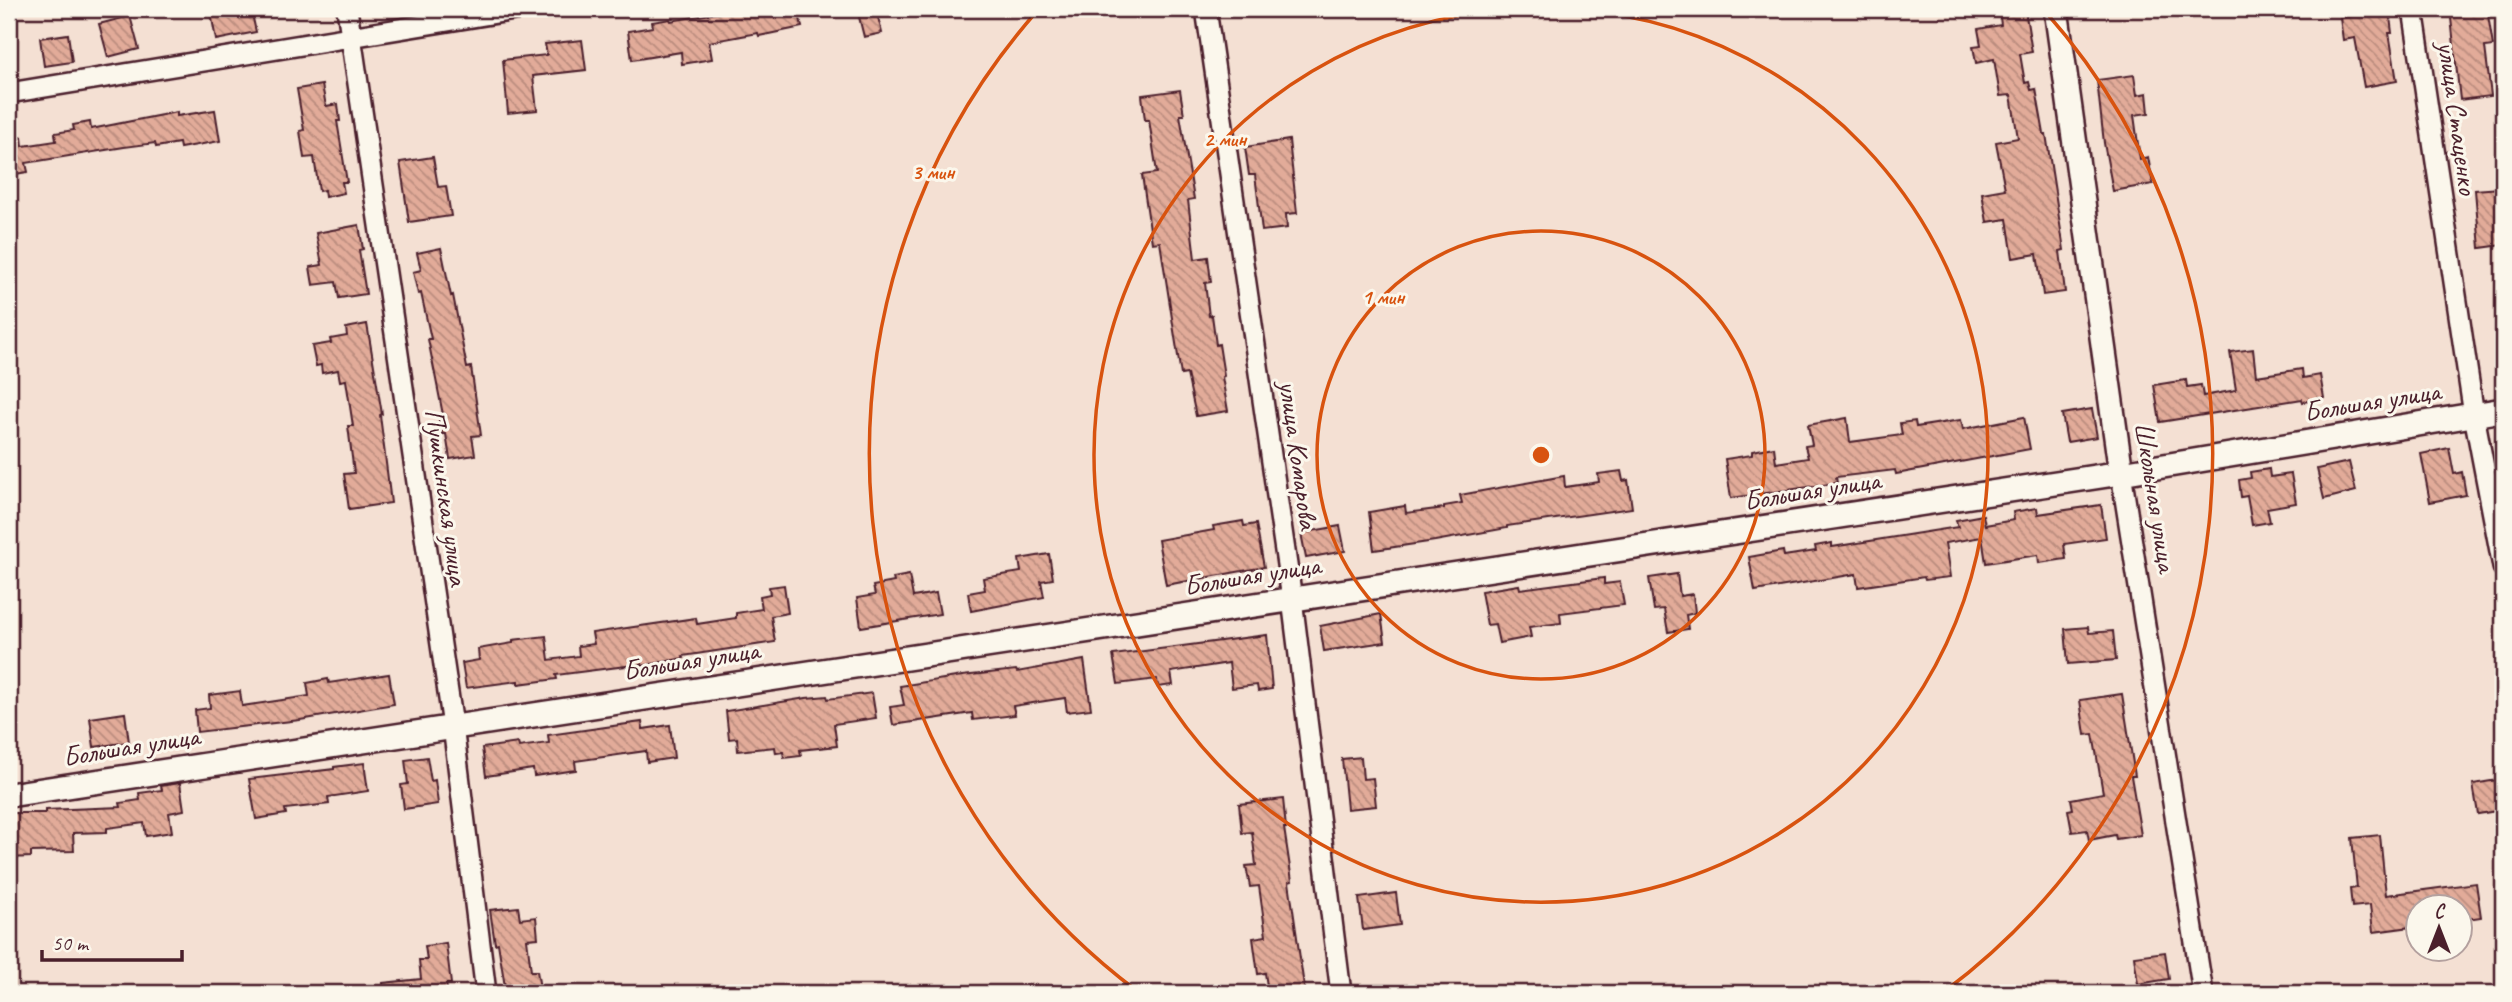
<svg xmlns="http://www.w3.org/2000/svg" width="2512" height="1002" font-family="Caveat,sans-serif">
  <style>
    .building { fill: url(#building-back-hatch); stroke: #4a1f2b; stroke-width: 2 }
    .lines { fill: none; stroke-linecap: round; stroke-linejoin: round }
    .minor-casing { stroke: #4a1f2b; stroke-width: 24 }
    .tertiary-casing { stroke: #4a1f2b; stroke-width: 28 }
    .minor { stroke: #fbf7ec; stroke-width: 19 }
    .tertiary { stroke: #fbf7ec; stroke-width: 23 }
    .ring { fill: none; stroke: #d8530f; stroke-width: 3.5 }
    .labels { text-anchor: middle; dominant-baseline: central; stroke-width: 6; stroke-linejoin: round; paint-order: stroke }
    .street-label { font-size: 28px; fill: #4a1f2b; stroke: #fbf7ec }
    .centre { fill: #d8530f; stroke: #fbf7ec; stroke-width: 3.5 }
    .ring-label { font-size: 21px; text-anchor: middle; font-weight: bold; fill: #d8530f; stroke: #fbf7ec; stroke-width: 6; stroke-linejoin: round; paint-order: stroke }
  </style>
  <defs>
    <pattern id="building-back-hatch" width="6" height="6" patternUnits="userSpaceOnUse" patternTransform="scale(1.75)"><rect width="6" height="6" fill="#e2ab99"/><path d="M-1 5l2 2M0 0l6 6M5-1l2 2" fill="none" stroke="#b98b7d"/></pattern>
  </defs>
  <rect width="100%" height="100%" fill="#f4e0d3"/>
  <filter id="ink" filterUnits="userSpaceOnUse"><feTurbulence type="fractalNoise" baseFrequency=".0143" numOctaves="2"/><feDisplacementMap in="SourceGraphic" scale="14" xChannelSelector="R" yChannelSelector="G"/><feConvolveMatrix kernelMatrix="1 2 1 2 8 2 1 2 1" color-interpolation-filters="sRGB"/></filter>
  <g filter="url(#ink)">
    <!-- building -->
    <path class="building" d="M 230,9 L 251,9 L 256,32 L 216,40 L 211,13 Z
      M 740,9 L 798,9 L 802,27 L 759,36 L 758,33 L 709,42 L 712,59 L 682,64 L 681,52 L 632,60 L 628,31 L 653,27 L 652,22 L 670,19 L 671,21 Z
      M 857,9 L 876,9 L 882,33 L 864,37 Z
      M 1999,9 L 2025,9 L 2032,52 L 2020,54 L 2025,83 L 2029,82 L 2031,90 L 2036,89 L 2044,134 L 2046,134 L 2064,250 L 2060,251 L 2065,292 L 2043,295 L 2037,254 L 2013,258 L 2007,219 L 1987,222 L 1982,193 L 2005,189 L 1996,142 L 2018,138 L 2011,95 L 2000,96 L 1994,59 L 1976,63 L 1973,46 L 1981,45 L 1978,29 L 2001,25 Z
      M 2358,9 L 2389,9 L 2392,33 L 2389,33 L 2397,81 L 2364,87 L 2355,38 L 2343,40 L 2340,18 L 2359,15 Z
      M 2450,9 L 2487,9 L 2493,46 L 2485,47 L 2491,96 L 2460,100 Z
      M 130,16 L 139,49 L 108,57 L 99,24 Z
      M 68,34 L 72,62 L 44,66 L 40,38 Z
      M 582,40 L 586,70 L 533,76 L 537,110 L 508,113 L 503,60 L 547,55 L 545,44 Z
      M 2134,75 L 2137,95 L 2147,93 L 2149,113 L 2134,115 L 2140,159 L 2148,157 L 2153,184 L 2113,191 L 2104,143 L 2097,80 Z
      M 322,85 L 326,106 L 338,104 L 340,121 L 337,121 L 347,182 L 342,182 L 344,193 L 325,197 L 324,190 L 319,191 L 314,157 L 304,158 L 300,131 L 304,130 L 297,89 Z
      M 1180,90 L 1184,115 L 1180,115 L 1194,199 L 1188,200 L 1195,259 L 1208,257 L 1211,282 L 1205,283 L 1209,316 L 1212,315 L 1216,345 L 1219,344 L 1224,376 L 1222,377 L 1228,411 L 1196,416 L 1187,374 L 1181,375 L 1160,242 L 1152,243 L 1142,175 L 1157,173 L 1149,120 L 1145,120 L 1142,95 Z
      M 215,110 L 220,141 L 180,148 L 179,143 L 156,147 L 155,143 L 124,147 L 26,163 L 28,172 L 9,175 L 9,139 L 22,137 L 23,146 L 56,141 L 55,133 L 74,130 L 73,125 L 90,122 L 91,129 L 177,112 L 177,116 Z
      M 1289,140 L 1297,213 L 1286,214 L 1287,228 L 1262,231 L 1255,175 L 1249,175 L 1245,147 Z
      M 433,157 L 438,187 L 446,186 L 451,216 L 409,222 L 400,162 Z
      M 2500,188 L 2503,245 L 2480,248 L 2475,190 Z
      M 359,225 L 363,249 L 359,250 L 366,294 L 339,298 L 336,282 L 313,285 L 310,267 L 322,265 L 316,233 Z
      M 441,248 L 451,296 L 453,295 L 467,368 L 471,367 L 481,435 L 472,436 L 475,455 L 450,459 L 446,434 L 442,434 L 439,420 L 444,420 L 428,339 L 431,339 L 421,293 L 418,294 L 413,272 L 421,270 L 417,253 Z
      M 367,324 L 382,414 L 380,415 L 391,503 L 349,509 L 344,474 L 354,473 L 348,426 L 353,426 L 346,380 L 340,381 L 338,370 L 322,373 L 321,365 L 316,366 L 312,346 L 331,343 L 330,339 L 347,336 L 346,328 Z
      M 2253,349 L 2256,376 L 2302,369 L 2303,378 L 2320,375 L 2324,398 L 2303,402 L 2302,399 L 2160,422 L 2154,385 L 2186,380 L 2187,387 L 2201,385 L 2203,396 L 2236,390 L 2230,352 Z
      M 2092,409 L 2097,437 L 2067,442 L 2062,414 Z
      M 2024,417 L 2030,449 L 1896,474 L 1895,470 L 1836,477 L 1837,483 L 1731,498 L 1725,459 L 1752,455 L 1752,451 L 1774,447 L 1776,463 L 1808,458 L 1805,446 L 1812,445 L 1808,425 L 1847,418 L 1850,442 L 1902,435 L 1900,423 L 1915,421 L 1916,427 L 1961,420 L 1963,429 Z
      M 2449,448 L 2454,474 L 2462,472 L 2466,495 L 2430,502 L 2421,454 Z
      M 2349,462 L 2356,491 L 2324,499 L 2317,469 Z
      M 2269,469 L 2270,477 L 2291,474 L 2296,503 L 2267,508 L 2270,522 L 2252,525 L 2247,496 L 2241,497 L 2239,480 L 2251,478 L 2250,472 Z
      M 1621,471 L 1623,481 L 1628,480 L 1632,508 L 1507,526 L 1507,528 L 1435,541 L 1374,550 L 1369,512 L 1405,506 L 1406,513 L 1444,508 L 1444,506 L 1462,503 L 1460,495 L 1564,476 L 1565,487 L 1599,482 L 1598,474 Z
      M 2101,505 L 2106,538 L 2064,544 L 2066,559 L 2039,563 L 2038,555 L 1986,563 L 1982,537 L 1945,543 L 1950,577 L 1925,580 L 1924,577 L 1858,587 L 1856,574 L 1755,591 L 1749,557 L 1783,551 L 1784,556 L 1816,551 L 1815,546 L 1832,543 L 1832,547 L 1958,527 L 1956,520 L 1983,515 L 1985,525 L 2014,520 L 2013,512 L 2037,508 L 2038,514 Z
      M 1243,521 L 1244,526 L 1256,524 L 1264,567 L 1166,585 L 1158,540 L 1214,530 L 1213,526 Z
      M 1340,526 L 1345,551 L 1306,558 L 1301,533 Z
      M 1049,554 L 1053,579 L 1041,581 L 1044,597 L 971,611 L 968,593 L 985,590 L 983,578 L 1021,572 L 1019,559 Z
      M 1677,574 L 1680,596 L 1693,594 L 1695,613 L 1686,615 L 1688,629 L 1668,632 L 1664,609 L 1654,610 L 1649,578 Z
      M 909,575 L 913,597 L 936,593 L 940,614 L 861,627 L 857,598 L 875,595 L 873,586 L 894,582 L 893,578 Z
      M 1604,578 L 1604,584 L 1620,582 L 1624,605 L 1560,613 L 1561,623 L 1529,627 L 1531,637 L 1499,643 L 1495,624 L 1487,625 L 1481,591 L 1519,585 L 1520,589 Z
      M 784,585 L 788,613 L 771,616 L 775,642 L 683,656 L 684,658 L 642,666 L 642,664 L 556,675 L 557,679 L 518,684 L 518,681 L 466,688 L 462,663 L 479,660 L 478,649 L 513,643 L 513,640 L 546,636 L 549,660 L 579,656 L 578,646 L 594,644 L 592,633 L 696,618 L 697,624 L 736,618 L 736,613 L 762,609 L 760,596 L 770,594 L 769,587 Z
      M 1381,614 L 1385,642 L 1324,651 L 1320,626 Z
      M 2088,627 L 2089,633 L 2113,631 L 2116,660 L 2068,664 L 2065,629 Z
      M 1267,635 L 1272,689 L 1258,691 L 1257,685 L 1232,688 L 1229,663 L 1171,672 L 1173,685 L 1158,687 L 1157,679 L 1118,684 L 1113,655 Z
      M 1084,660 L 1091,709 L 1067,712 L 1065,698 L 1013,706 L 1015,715 L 973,720 L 972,713 L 893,725 L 890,707 L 904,705 L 900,686 L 962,676 L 1016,670 L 1017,672 Z
      M 389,674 L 394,704 L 300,720 L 197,732 L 195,710 L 210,708 L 209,695 L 240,691 L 242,706 L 309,696 L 307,683 L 328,679 L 329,683 Z
      M 872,693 L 876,718 L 834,724 L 837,746 L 800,750 L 801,756 L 784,758 L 783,752 L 776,753 L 775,747 L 738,751 L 737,738 L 729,739 L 726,711 L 806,698 L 827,696 L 828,699 Z
      M 2122,694 L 2135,776 L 2131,776 L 2141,835 L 2116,839 L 2115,835 L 2089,840 L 2087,830 L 2072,832 L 2068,810 L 2073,809 L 2071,799 L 2103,793 L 2093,734 L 2085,735 L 2080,700 Z
      M 125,713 L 129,742 L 94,747 L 90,718 Z
      M 642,722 L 643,729 L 670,725 L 674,758 L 647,762 L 646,751 L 575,761 L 576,770 L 534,776 L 533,769 L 486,776 L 482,748 L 518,743 L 519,747 L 549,743 L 548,735 Z
      M 427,757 L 431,781 L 435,780 L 438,804 L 404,809 L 401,785 L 408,784 L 405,760 Z
      M 1361,757 L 1363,779 L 1373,778 L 1376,806 L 1347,809 L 1342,759 Z
      M 364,763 L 368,791 L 328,797 L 329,804 L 285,809 L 286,814 L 256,819 L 249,779 L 334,769 L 334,767 Z
      M 2503,779 L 2503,810 L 2478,814 L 2473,784 Z
      M 180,783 L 184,810 L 169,813 L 172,832 L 146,836 L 144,823 L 107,828 L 107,832 L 73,833 L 74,851 L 31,852 L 31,857 L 9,858 L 9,813 L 45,813 L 45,810 L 121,807 L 120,803 L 140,800 L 139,793 L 162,790 L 161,786 Z
      M 1283,799 L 1286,828 L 1284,828 L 1292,881 L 1289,882 L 1305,993 L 1282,993 L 1281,990 L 1268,992 L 1265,973 L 1258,974 L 1253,938 L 1266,936 L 1259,886 L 1250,887 L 1246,866 L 1256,865 L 1252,832 L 1242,833 L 1239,804 Z
      M 2380,835 L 2386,895 L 2476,883 L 2481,917 L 2460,920 L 2460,907 L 2418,907 L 2418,926 L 2373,932 L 2370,905 L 2352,907 L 2350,889 L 2357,888 L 2352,838 Z
      M 1396,893 L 1400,925 L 1363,930 L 1359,898 Z
      M 518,907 L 520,919 L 536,917 L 538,938 L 527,939 L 531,971 L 537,971 L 540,988 L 506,993 L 498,943 L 495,944 L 490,910 Z
      M 446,943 L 451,984 L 446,984 L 448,993 L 383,993 L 383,983 L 421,979 L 419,960 L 427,960 L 425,946 Z
      M 2165,952 L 2169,979 L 2138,984 L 2134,956 Z"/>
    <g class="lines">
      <!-- minor casing -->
      <g class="minor-casing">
        <path id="minor" d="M 347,9 L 453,726 L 486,993
          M 1206,9 L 1292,599 L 1341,993
          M 2413,9 L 2474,415 L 2503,567
          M 9,93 L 521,9
          M 2121,473 L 2203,993"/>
      </g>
      <!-- tertiary casing -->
      <g class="tertiary-casing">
        <path id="tertiary" d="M 2056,9 L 2121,473
          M 9,795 L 2121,473 L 2503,410"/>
      </g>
      <!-- minor -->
      <use href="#minor" class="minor"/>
      <!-- tertiary -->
      <use href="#tertiary" class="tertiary"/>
    </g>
  </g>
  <!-- distance rings -->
  <g class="ring">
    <circle cx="1541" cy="455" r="224"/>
    <path d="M1568 9A447 447 0 1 1 1514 9"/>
    <path d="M1137 991A671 671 0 0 1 1038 10M2044 10A671 671 0 0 1 1945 991"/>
  </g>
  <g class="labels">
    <!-- street labels -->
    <g class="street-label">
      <text transform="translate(2458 118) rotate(82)">улица Стаценко</text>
      <text transform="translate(2372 401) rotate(-9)">Большая улица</text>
      <text transform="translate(1299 455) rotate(82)">улица Комарова</text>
      <text transform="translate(1812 490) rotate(-9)">Большая улица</text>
      <text transform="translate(447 497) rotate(82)">Пушкинская улица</text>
      <text transform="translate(2156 497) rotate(81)">Школьная улица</text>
      <text transform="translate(1252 575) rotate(-9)">Большая улица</text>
      <text transform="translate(691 660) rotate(-9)">Большая улица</text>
      <text transform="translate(131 746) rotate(-9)">Большая улица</text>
    </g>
  </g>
  <circle cx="1541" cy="455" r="10" class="centre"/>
  <g class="ring-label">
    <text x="1225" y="146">2 мин</text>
    <text x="933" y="179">3 мин</text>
    <text x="1383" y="304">1 мин</text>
  </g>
  <!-- margin -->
  <rect width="2512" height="1002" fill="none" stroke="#fbf7ec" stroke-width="35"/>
  <rect x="18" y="18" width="2477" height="967" fill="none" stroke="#4a1f2b" stroke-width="2.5" filter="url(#ink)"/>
  <!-- north arrow -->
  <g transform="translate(2439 928)"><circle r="33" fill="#fbf7ec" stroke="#b4a19f" stroke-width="2"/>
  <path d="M0-5L12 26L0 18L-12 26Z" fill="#4a1f2b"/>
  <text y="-10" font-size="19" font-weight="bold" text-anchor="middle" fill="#4a1f2b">С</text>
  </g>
  <!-- scale -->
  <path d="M42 950v10h140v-10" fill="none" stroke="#4a1f2b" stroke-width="3.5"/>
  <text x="52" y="950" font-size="21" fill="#4a1f2b" stroke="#fbf7ec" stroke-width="5" paint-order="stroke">50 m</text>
</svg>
